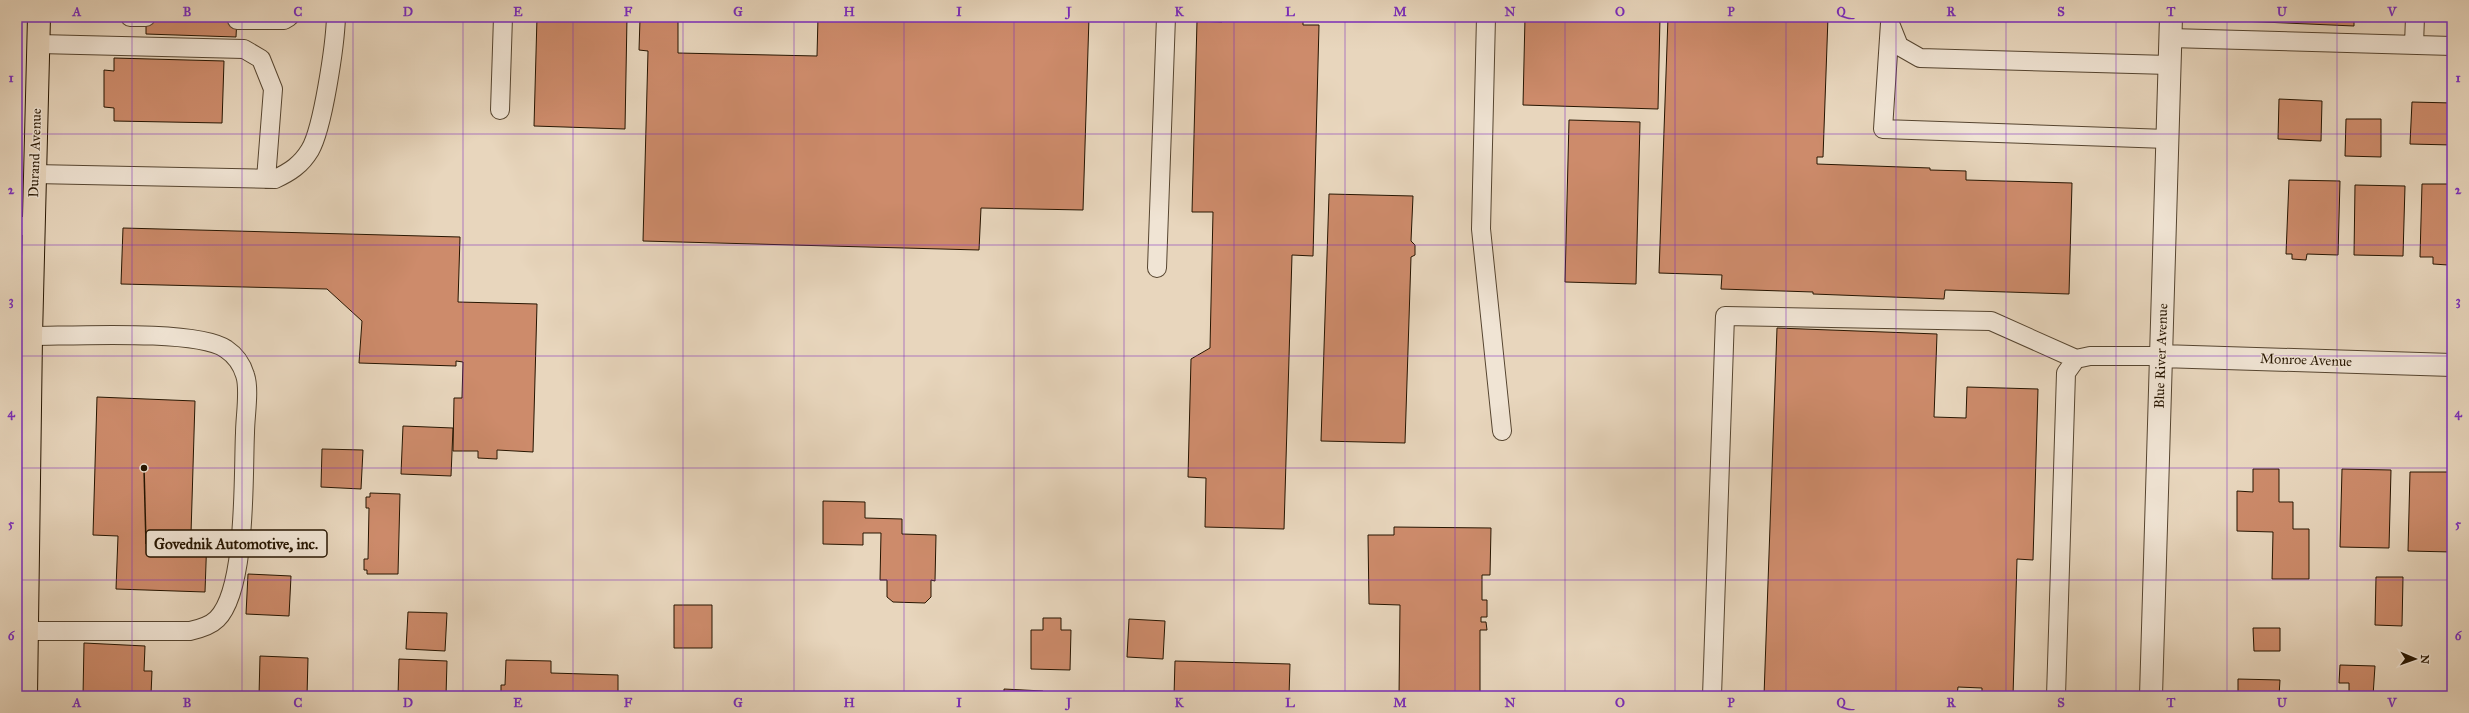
<svg xmlns="http://www.w3.org/2000/svg" width="2469" height="713" font-family="'IM FELL Great Primer',serif">
  <style>
    .building { fill: #cd8b6b; stroke: #261501 }
    .lines { fill: none; stroke-linecap: round; stroke-linejoin: round }
    .service-casing { stroke: #564530; stroke-width: 20 }
    .minor-casing { stroke: #564530; stroke-width: 24 }
    .primary-casing { stroke: #261501; stroke-width: 24 }
    .service { stroke: #f0e4d4; stroke-width: 18 }
    .minor { stroke: #f0e4d4; stroke-width: 22 }
    .primary { stroke: #e8d6bd; stroke-width: 22 }
    .grid { fill: none; stroke: #7b2cbf; stroke-width: 1; stroke-opacity: 0.55 }
    .labels { text-anchor: middle; dominant-baseline: central; stroke-width: 3; stroke-linejoin: round; paint-order: stroke }
    .street-label { font-size: 14px; fill: #261501; stroke: #f0e4d4 }
    .leader { fill: none; stroke: #261501; stroke-width: 1.5 }
    .callout-dot { fill: #261501; stroke: #f0e4d4; stroke-width: 1.5 }
    .callout { fill: #f0e4d4; stroke: #261501; stroke-width: 1.5 }
    .callout-label { font-size: 15px; text-anchor: middle; font-weight: bold; fill: #261501 }
    .neatline { fill: none; stroke: #7b2cbf; stroke-width: 1.5 }
    .grid-label { font-size: 13px; text-anchor: middle; font-weight: bold; fill: #7b2cbf }
  </style>
  <rect width="100%" height="100%" fill="#e8d6bd"/>
  <filter id="stains"><feTurbulence type="fractalNoise" baseFrequency=".005" numOctaves="4"/><feColorMatrix values="0 0 0 0 .2 0 0 0 0 .09 0 0 0 0 .02 0 0 0 .5 -.17"/></filter>
  <radialGradient id="worn" r=".72"><stop offset=".6" stop-color="#630" stop-opacity="0"/><stop offset="1" stop-color="#630" stop-opacity=".3"/></radialGradient>
  <!-- building -->
  <path class="building" d="M 146,17 L 237,17 L 236,37 L 146,34 Z
    M 537,17 L 627,17 L 625,129 L 534,126 Z
    M 818,17 L 1089,17 L 1083,210 L 981,208 L 979,250 L 643,241 L 648,51 L 639,50 L 640,19 L 678,20 L 678,53 L 817,56 Z
    M 1222,17 L 1303,17 L 1303,25 L 1319,25 L 1313,256 L 1292,255 L 1284,529 L 1205,527 L 1206,478 L 1188,477 L 1191,359 L 1210,348 L 1213,212 L 1192,212 L 1197,21 L 1222,22 Z
    M 1525,17 L 1660,17 L 1658,109 L 1523,105 Z
    M 1668,17 L 1828,17 L 1823,157 L 1817,157 L 1817,164 L 1930,168 L 1930,170 L 1966,171 L 1966,180 L 2072,183 L 2069,294 L 1945,290 L 1944,299 L 1813,294 L 1813,292 L 1721,289 L 1722,275 L 1659,273 Z
    M 2240,17 L 2354,17 L 2354,26 L 2240,21 Z
    M 114,58 L 224,61 L 222,123 L 114,121 L 114,108 L 104,107 L 104,70 L 114,71 Z
    M 2279,99 L 2322,101 L 2321,141 L 2278,139 Z
    M 2412,102 L 2452,103 L 2452,145 L 2410,144 Z
    M 2346,119 L 2381,119 L 2381,157 L 2345,156 Z
    M 1569,120 L 1640,122 L 1636,284 L 1565,282 Z
    M 2289,180 L 2340,181 L 2338,255 L 2307,254 L 2306,260 L 2292,259 L 2292,254 L 2286,254 Z
    M 2422,184 L 2452,184 L 2452,258 L 2448,258 L 2448,265 L 2433,264 L 2433,257 L 2420,257 Z
    M 2355,185 L 2405,186 L 2403,256 L 2354,255 Z
    M 1329,194 L 1413,196 L 1411,241 L 1415,245 L 1415,255 L 1411,257 L 1405,443 L 1321,441 Z
    M 123,228 L 460,237 L 458,302 L 537,304 L 533,452 L 497,450 L 497,459 L 478,458 L 478,451 L 453,451 L 454,398 L 462,398 L 463,362 L 456,361 L 456,366 L 359,363 L 362,321 L 327,289 L 121,284 Z
    M 1777,328 L 1937,334 L 1934,417 L 1966,418 L 1967,387 L 2038,389 L 2033,560 L 2017,559 L 2013,696 L 1982,696 L 1982,688 L 1958,687 L 1957,696 L 1764,696 Z
    M 97,397 L 195,401 L 191,534 L 207,535 L 205,592 L 116,589 L 118,536 L 93,535 Z
    M 403,426 L 453,428 L 451,476 L 401,474 Z
    M 322,449 L 363,450 L 361,489 L 321,487 Z
    M 2253,469 L 2279,469 L 2279,502 L 2293,502 L 2293,529 L 2309,529 L 2309,579 L 2272,579 L 2273,532 L 2237,531 L 2237,491 L 2253,492 Z
    M 2342,469 L 2391,470 L 2389,548 L 2340,547 Z
    M 2410,472 L 2452,472 L 2452,552 L 2408,551 Z
    M 370,493 L 400,494 L 398,574 L 367,574 L 367,570 L 364,570 L 364,559 L 368,559 L 369,508 L 366,508 L 366,497 L 370,497 Z
    M 823,501 L 865,502 L 865,518 L 902,519 L 902,534 L 936,535 L 935,581 L 931,580 L 931,597 L 925,603 L 893,602 L 887,597 L 887,580 L 880,580 L 881,533 L 863,533 L 863,545 L 823,544 Z
    M 1394,527 L 1491,528 L 1490,575 L 1482,575 L 1482,600 L 1487,600 L 1487,617 L 1481,617 L 1481,622 L 1486,622 L 1487,630 L 1480,630 L 1480,696 L 1399,696 L 1400,605 L 1369,604 L 1368,535 L 1394,535 Z
    M 248,574 L 291,576 L 289,616 L 246,614 Z
    M 2376,577 L 2403,577 L 2402,626 L 2375,625 Z
    M 674,605 L 712,605 L 712,648 L 674,648 Z
    M 408,612 L 447,613 L 445,651 L 406,649 Z
    M 1043,618 L 1061,618 L 1061,630 L 1071,630 L 1070,670 L 1031,669 L 1031,630 L 1043,630 Z
    M 1129,619 L 1165,621 L 1163,659 L 1127,657 Z
    M 2253,628 L 2280,628 L 2280,651 L 2254,651 Z
    M 84,643 L 145,646 L 144,671 L 152,671 L 151,695 L 83,696 Z
    M 260,656 L 308,658 L 307,696 L 259,696 Z
    M 399,659 L 447,661 L 446,696 L 398,696 Z
    M 506,660 L 551,661 L 551,673 L 618,675 L 618,696 L 501,696 L 501,685 L 505,685 Z
    M 1175,661 L 1290,664 L 1289,696 L 1174,696 Z
    M 2340,665 L 2375,666 L 2373,696 L 2349,696 L 2349,683 L 2339,683 Z
    M 2238,679 L 2280,680 L 2279,696 L 2238,696 Z
    M 1004,689 L 1043,691 L 1043,696 L 1004,696 Z
    M 727,694 L 779,695 L 779,696 L 727,696 Z"/>
  <g class="lines">
    <!-- service casing -->
    <g class="service-casing">
      <path id="service" d="M 130,17 L 146,17
        M 1486,17 L 1481,229 L 1502,431
        M 237,20 L 284,20 L 289,17
        M 1890,23 L 1883,129 L 2167,139
        M 1891,26 L 1899,46 L 1920,58 L 2169,65
        M 2170,38 L 2452,46
        M 39,44 L 244,49 L 261,59 L 273,89 L 266,179
        M 2414,45 L 2415,17
        M 500,110 L 503,17
        M 34,174 L 275,179 C 290,172 301,165 310,150 C 323,128 335,45 336,17
        M 17,226 L 34,226
        M 1157,268 L 1166,17
        M 28,631 L 190,631 C 199,629 210,626 217,619 C 247,589 243,475 245,433 C 245,417 250,389 245,375 C 242,365 235,355 226,349 C 198,329 71,336 31,336
        M 1712,696 L 1725,316 L 1991,321 L 2076,359
        M 2056,696 L 2066,373 L 2076,359 L 2090,356 L 2161,356"/>
    </g>
    <!-- minor casing -->
    <g class="minor-casing">
      <path id="minor" d="M 2161,356 L 2452,365
        M 2151,696 L 2171,17"/>
    </g>
    <!-- primary casing -->
    <g class="primary-casing">
      <path id="primary" d="M 26,696 L 31,336 L 39,17"/>
    </g>
    <!-- service -->
    <use href="#service" class="service"/>
    <!-- minor -->
    <use href="#minor" class="minor"/>
    <!-- primary -->
    <use href="#primary" class="primary"/>
  </g>
  <!-- grid -->
  <path class="grid" d="M 132,17 L 132,696M 242,17 L 242,696M 353,17 L 353,696M 463,17 L 463,696M 573,17 L 573,696M 683,17 L 683,696M 794,17 L 794,696M 904,17 L 904,696M 1014,17 L 1014,696M 1124,17 L 1124,696M 1234,17 L 1234,696M 1345,17 L 1345,696M 1455,17 L 1455,696M 1565,17 L 1565,696M 1675,17 L 1675,696M 1786,17 L 1786,696M 1896,17 L 1896,696M 2006,17 L 2006,696M 2116,17 L 2116,696M 2227,17 L 2227,696M 2337,17 L 2337,696M 17,134 L 2452,134M 17,245 L 2452,245M 17,356 L 2452,356M 17,468 L 2452,468M 17,580 L 2452,580"/>
  <g class="labels">
    <!-- street labels -->
    <g class="street-label">
      <text transform="translate(35 153) rotate(-88)">Durand Avenue</text>
      <text transform="translate(2161 356) rotate(-88)">Blue River Avenue</text>
      <text transform="translate(2306 360) rotate(2)">Monroe Avenue</text>
    </g>
  </g>
  <!-- callouts -->
  <path class="leader" d="M144 468L146 544"/>
  <circle class="callout-dot" cx="144" cy="468" r="4"/>
  <rect class="callout" x="146" y="530" width="181" height="27" rx="4"/>
  <g class="callout-label">
    <text x="236" y="549">Govednik Automotive, inc.</text>
  </g>
  <!-- margin -->
  <rect width="2469" height="713" fill="none" stroke="#e8d6bd" stroke-width="44"/>
  <!-- north arrow -->
  <g transform="translate(2415 659) rotate(92)" stroke="#f0e4d4" stroke-width="3" paint-order="stroke">
  <path d="M0-3L7 15L0 10L-7 15Z" fill="#261501"/>
  <text y="-6" font-size="11" font-weight="bold" text-anchor="middle" fill="#261501">N</text>
  </g>
  <rect x="22" y="22" width="2425" height="669" class="neatline"/>
  <g class="grid-label">
    <text x="77" y="16">A</text>
    <text x="187" y="16">B</text>
    <text x="298" y="16">C</text>
    <text x="408" y="16">D</text>
    <text x="518" y="16">E</text>
    <text x="628" y="16">F</text>
    <text x="738" y="16">G</text>
    <text x="849" y="16">H</text>
    <text x="959" y="16">I</text>
    <text x="1069" y="16">J</text>
    <text x="1179" y="16">K</text>
    <text x="1290" y="16">L</text>
    <text x="1400" y="16">M</text>
    <text x="1510" y="16">N</text>
    <text x="1620" y="16">O</text>
    <text x="1731" y="16">P</text>
    <text x="1841" y="16">Q</text>
    <text x="1951" y="16">R</text>
    <text x="2061" y="16">S</text>
    <text x="2171" y="16">T</text>
    <text x="2282" y="16">U</text>
    <text x="2392" y="16">V</text>
    <text x="11" y="82">1</text>
    <text x="2458" y="82">1</text>
    <text x="11" y="194">2</text>
    <text x="2458" y="194">2</text>
    <text x="11" y="305">3</text>
    <text x="2458" y="305">3</text>
    <text x="11" y="417">4</text>
    <text x="2458" y="417">4</text>
    <text x="11" y="528">5</text>
    <text x="2458" y="528">5</text>
    <text x="11" y="640">6</text>
    <text x="2458" y="640">6</text>
    <text x="77" y="707">A</text>
    <text x="187" y="707">B</text>
    <text x="298" y="707">C</text>
    <text x="408" y="707">D</text>
    <text x="518" y="707">E</text>
    <text x="628" y="707">F</text>
    <text x="738" y="707">G</text>
    <text x="849" y="707">H</text>
    <text x="959" y="707">I</text>
    <text x="1069" y="707">J</text>
    <text x="1179" y="707">K</text>
    <text x="1290" y="707">L</text>
    <text x="1400" y="707">M</text>
    <text x="1510" y="707">N</text>
    <text x="1620" y="707">O</text>
    <text x="1731" y="707">P</text>
    <text x="1841" y="707">Q</text>
    <text x="1951" y="707">R</text>
    <text x="2061" y="707">S</text>
    <text x="2171" y="707">T</text>
    <text x="2282" y="707">U</text>
    <text x="2392" y="707">V</text>
  </g>
  <rect width="100%" height="100%" filter="url(#stains)"/>
  <rect width="100%" height="100%" fill="url(#worn)"/>
</svg>
